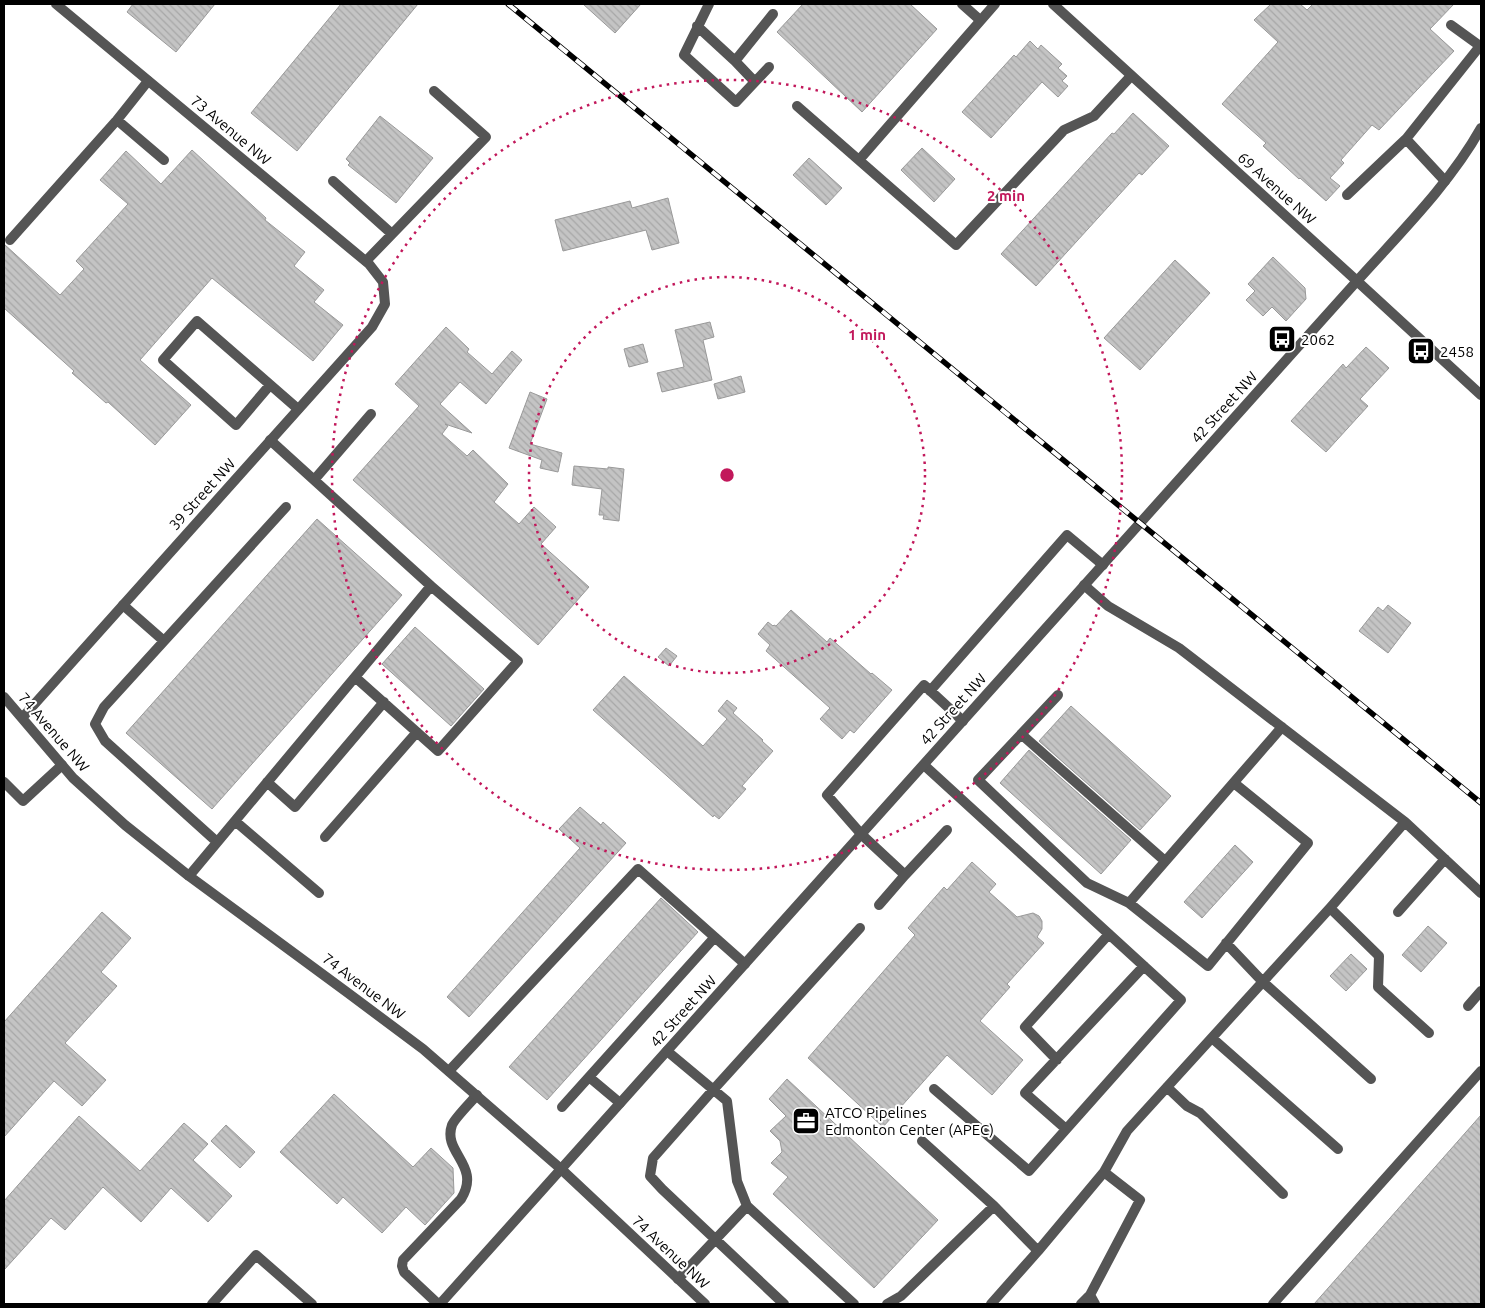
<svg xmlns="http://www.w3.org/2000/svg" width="1485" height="1308" font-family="Ubuntu,sans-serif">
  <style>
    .building { fill: url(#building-back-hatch); stroke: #999 }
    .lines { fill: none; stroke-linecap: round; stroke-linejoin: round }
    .service { stroke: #555; stroke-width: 10 }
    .minor { stroke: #555; stroke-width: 10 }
    .tertiary { stroke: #555; stroke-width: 10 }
    .rail-casing { stroke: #000; stroke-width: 5.5 }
    .rail { stroke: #fff; stroke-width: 4; stroke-dasharray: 11; stroke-linecap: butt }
    .ring { fill: none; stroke: #c2185b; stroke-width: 2.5; stroke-dasharray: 2.5 5 }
    .labels { text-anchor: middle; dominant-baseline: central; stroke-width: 4; stroke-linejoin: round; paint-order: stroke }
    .street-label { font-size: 15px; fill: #000; stroke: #fff }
    .poi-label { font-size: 15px; fill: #000; stroke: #fff; text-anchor: start }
    .centre { fill: #c2185b; stroke: #fff; stroke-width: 2.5 }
    .ring-label { font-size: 15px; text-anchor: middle; font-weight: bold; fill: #c2185b; stroke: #fff; stroke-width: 4; stroke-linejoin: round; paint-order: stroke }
  </style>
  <defs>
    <pattern id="building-back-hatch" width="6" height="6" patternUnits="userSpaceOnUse" patternTransform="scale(1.25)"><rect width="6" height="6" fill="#c4c4c4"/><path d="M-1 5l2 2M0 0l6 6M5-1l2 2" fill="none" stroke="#a7a7a7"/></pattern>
  </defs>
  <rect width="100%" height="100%" fill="#fff"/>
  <!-- building -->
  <path class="building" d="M 133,4 L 215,4 L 176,52 L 127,12 Z
    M 341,4 L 418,4 L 297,151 L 251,113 Z
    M 583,4 L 641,4 L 615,33 Z
    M 803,4 L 910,4 L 937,29 L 862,112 L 777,32 Z
    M 1271,4 L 1300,4 L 1307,10 L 1313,4 L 1454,4 L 1430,29 L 1454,51 L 1379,130 L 1372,125 L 1341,160 L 1344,163 L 1330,178 L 1340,186 L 1326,201 L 1300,178 L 1299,179 L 1263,146 L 1266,143 L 1222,104 L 1278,42 L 1254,20 Z
    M 1030,41 L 1038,49 L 1041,45 L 1062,64 L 1058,68 L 1067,76 L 1062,81 L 1068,86 L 1058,97 L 1042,82 L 991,138 L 962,112 L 1014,55 L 1016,57 Z
    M 1133,113 L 1169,146 L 1142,175 L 1139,173 L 1036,286 L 1001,254 L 1112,133 L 1114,134 Z
    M 380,116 L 433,158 L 396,203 L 348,165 L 350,163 L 346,159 Z
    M 922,148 L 955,179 L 934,202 L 901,170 Z
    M 192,150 L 266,218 L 265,220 L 305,252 L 294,266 L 324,290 L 314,302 L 343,325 L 313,361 L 212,278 L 140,360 L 191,405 L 155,445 L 108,402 L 106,403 L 72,373 L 74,371 L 4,308 L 4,244 L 60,295 L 84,269 L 76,261 L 128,204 L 100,180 L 126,151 L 161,184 Z
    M 809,158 L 842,188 L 826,205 L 793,175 Z
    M 668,198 L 679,243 L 652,250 L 646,230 L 563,251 L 555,220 L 630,201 L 632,208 Z
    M 1273,257 L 1305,288 L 1306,299 L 1286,321 L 1272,307 L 1263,316 L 1246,300 L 1255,291 L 1248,284 Z
    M 1175,260 L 1210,293 L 1140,370 L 1104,338 Z
    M 710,322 L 714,337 L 703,340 L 712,380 L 662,392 L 657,373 L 684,367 L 675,330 Z
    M 446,327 L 469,349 L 467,352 L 492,374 L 512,351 L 522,360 L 486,404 L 460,382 L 440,404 L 472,433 L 445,424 L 448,426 L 442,434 L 467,456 L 473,450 L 508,484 L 494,502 L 519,524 L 534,507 L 556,527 L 541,544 L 589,587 L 538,645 L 353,480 L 419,406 L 395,384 Z
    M 643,344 L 648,362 L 629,367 L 624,349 Z
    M 1366,347 L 1389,368 L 1360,399 L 1368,406 L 1326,452 L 1291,421 L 1343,364 L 1346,368 Z
    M 741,376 L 745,392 L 718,399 L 714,384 Z
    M 530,392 L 547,399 L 530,444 L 562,453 L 558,472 L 540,468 L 542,460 L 509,448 Z
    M 574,466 L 608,469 L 608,467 L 624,469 L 619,521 L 603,519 L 604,515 L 599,515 L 602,489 L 572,485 Z
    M 317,519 L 402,595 L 212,809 L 126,733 Z
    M 1388,605 L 1411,623 L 1388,653 L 1359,631 L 1378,607 L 1383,611 Z
    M 791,610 L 827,642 L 830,638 L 871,674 L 872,673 L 892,690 L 854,733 L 850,730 L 842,739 L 820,719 L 830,708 L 766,651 L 770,645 L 758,634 L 768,622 L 773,626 L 774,625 L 776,626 Z
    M 415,627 L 484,689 L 451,726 L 382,664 Z
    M 666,648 L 677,656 L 669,666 L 658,657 Z
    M 624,676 L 703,746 L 727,719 L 718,711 L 727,700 L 737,708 L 733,713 L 763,740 L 762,741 L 773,751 L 742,786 L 746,789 L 719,819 L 714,815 L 713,817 L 593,710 Z
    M 1071,706 L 1171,796 L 1140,830 L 1039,741 Z
    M 1029,750 L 1131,840 L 1101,874 L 1000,783 Z
    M 580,807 L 601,825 L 603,822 L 626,843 L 469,1017 L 447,997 L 580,848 L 559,829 Z
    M 1235,845 L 1253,862 L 1202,918 L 1184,902 Z
    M 972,862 L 996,884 L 989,892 L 1017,917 L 1033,913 L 1039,916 L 1042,921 L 1042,929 L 1037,937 L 1044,943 L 1007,984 L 1010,987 L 980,1021 L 1023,1060 L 992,1095 L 947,1055 L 883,1127 L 808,1058 L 915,935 L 908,928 L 944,887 L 947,890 Z
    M 661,898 L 698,932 L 547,1100 L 509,1067 Z
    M 102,912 L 131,938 L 101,972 L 117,986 L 65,1043 L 106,1080 L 82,1106 L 54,1081 L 4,1137 L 4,1022 Z
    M 1428,926 L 1447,943 L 1421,972 L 1402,955 Z
    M 1351,954 L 1367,969 L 1346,991 L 1330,976 Z
    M 787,1079 L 938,1220 L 874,1288 L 773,1194 L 788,1177 L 771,1163 L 782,1152 L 780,1141 L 770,1131 L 786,1116 L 769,1099 Z
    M 334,1094 L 413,1167 L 431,1148 L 453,1168 L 454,1193 L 425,1225 L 406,1207 L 382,1233 L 343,1197 L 337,1204 L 280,1152 Z
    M 1481,1115 L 1481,1304 L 1314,1304 Z
    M 79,1116 L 140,1171 L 184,1123 L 208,1144 L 193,1160 L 232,1196 L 208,1222 L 171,1188 L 141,1222 L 103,1187 L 65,1230 L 51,1218 L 4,1270 L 4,1201 Z
    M 226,1125 L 255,1152 L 240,1168 L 211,1141 Z"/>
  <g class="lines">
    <!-- service -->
    <path class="service" d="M 709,4 L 684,55 L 736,102 L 769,67
      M 962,4 L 980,20
      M 1451,25 L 1480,46
      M 697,26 L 735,61 L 773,14
      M 735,61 L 755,82
      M 797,106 L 956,245 L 1064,130 L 1094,116 L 1131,76
      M 117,120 L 164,160
      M 1406,139 L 1480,46 L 1481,48
      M 859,160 L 995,4
      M 333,181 L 392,234
      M 1347,195 L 1406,139 L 1445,181
      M 10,240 L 117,120 L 148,81
      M 366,261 L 486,137 L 434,91
      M 270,385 L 236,425 L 163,360 L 197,321 L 298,409
      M 270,440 L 431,586
      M 314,480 L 371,414
      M 1084,585 L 1108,606 L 1179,648 L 1405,822 L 1330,908 L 1127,1131 L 1104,1172
      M 123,605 L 164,641
      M 930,691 L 1067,535 L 1103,565
      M 1058,695 L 978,780 L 1087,883 L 1129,903
      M 1021,734 L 1165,861
      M 924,765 L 1181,1000 L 1029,1171 L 934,1089
      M 4,782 L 23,801 L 62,765
      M 267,782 L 295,807 L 384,702
      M 1234,783 L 1308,843 L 1208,966 L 1129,903 L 1282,727
      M 235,821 L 319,893
      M 1405,822 L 1481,893
      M 325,837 L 417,732
      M 217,842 L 105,741 L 95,724 L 104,707 L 286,507
      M 905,875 L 947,830
      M 189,876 L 431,586 L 518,661 L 438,751 L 355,677
      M 879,905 L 905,875 L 862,835 L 827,795 L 924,685 L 963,721
      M 1330,908 L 1379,956 L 1378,987 L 1429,1033
      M 1398,912 L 1445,859
      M 1226,943 L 1263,982 L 1371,1079
      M 1468,1006 L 1481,991
      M 1212,1038 L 1338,1149
      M 667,1051 L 727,1101 L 737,1181 L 747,1206 L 678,1279
      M 1057,1060 L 1025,1027 L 1109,934
      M 449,1071 L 638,869 L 745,964
      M 589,1077 L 620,1103
      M 1167,1087 L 1187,1106 L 1200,1113 L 1283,1194
      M 562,1107 L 714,938
      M 1066,1129 L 1025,1093 L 1144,966
      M 922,1141 L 994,1206
      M 747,1206 L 854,1304
      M 1038,1251 L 1104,1172 L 1140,1200 L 1090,1295
      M 212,1304 L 256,1255 L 312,1304
      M 438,1304 L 404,1272 L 402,1266 L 403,1260 L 461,1199 C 482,1165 442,1153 452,1125 C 455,1118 471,1102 477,1095
      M 784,1304 L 662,1189 L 650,1176 L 653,1158 L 713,1090 L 860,928
      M 887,1304 L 901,1296 L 994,1206 L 1038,1251 L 991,1304
      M 1081,1304 L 1090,1295 L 1095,1304
      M 1273,1304 L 1481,1071"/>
    <!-- minor -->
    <path class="minor" d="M 1053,4 L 1357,281 C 1400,233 1449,185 1481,128
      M 4,697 L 73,778 L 125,825 L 189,876 L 348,993 L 423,1049 L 561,1169 L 705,1304
      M 22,718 L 372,327 L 385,304 L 383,282 L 369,264 L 56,4"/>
    <!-- tertiary -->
    <path class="tertiary" d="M 440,1304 L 1357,281 L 1481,395"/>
    <!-- rail casing -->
    <g class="rail-casing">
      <path id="rail" d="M 508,4 L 1481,803"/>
    </g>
    <!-- rail -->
    <use href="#rail" class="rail"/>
  </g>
  <!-- distance rings -->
  <g class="ring">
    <circle cx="727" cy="475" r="198"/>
    <circle cx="727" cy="475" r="395"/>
  </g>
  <!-- icons -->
  <defs>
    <g id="bus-square" transform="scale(1.4375)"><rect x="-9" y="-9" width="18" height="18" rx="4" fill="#000" stroke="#fff"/><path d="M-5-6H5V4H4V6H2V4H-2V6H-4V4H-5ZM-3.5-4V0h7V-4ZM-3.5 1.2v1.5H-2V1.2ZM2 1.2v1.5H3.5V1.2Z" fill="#fff"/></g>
    <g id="office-square" transform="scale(1.4375)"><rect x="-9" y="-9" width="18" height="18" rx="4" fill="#000" stroke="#fff"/><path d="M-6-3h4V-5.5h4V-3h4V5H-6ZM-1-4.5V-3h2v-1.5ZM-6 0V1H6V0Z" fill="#fff"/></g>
  </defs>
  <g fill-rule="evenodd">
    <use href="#bus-square" x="1282" y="339"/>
    <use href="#bus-square" x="1421" y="351"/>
    <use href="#office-square" x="806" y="1121"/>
  </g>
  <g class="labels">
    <!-- street labels -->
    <g class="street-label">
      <text transform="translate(231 130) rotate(40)">73 Avenue NW</text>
      <text transform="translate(1277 188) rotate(42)">69 Avenue NW</text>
      <text transform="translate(1224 407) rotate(-48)">42 Street NW</text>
      <text transform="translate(202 494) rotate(-48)">39 Street NW</text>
      <text transform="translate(953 709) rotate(-48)">42 Street NW</text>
      <text transform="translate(54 732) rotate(49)">74 Avenue NW</text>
      <text transform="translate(364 986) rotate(37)">74 Avenue NW</text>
      <text transform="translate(683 1011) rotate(-48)">42 Street NW</text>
      <text transform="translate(671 1252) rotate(43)">74 Avenue NW</text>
    </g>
    <!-- poi labels -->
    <g class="poi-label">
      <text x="1301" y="339">2062</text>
      <text x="1440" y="351">2458</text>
      <text x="825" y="1112">ATCO Pipelines<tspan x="825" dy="17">Edmonton Center (APEC)</tspan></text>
    </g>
  </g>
  <circle cx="727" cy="475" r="8" class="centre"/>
  <g class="ring-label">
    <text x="1006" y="201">2 min</text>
    <text x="867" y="340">1 min</text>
  </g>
  <!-- border -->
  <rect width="1485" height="1308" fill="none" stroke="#000000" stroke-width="10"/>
</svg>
